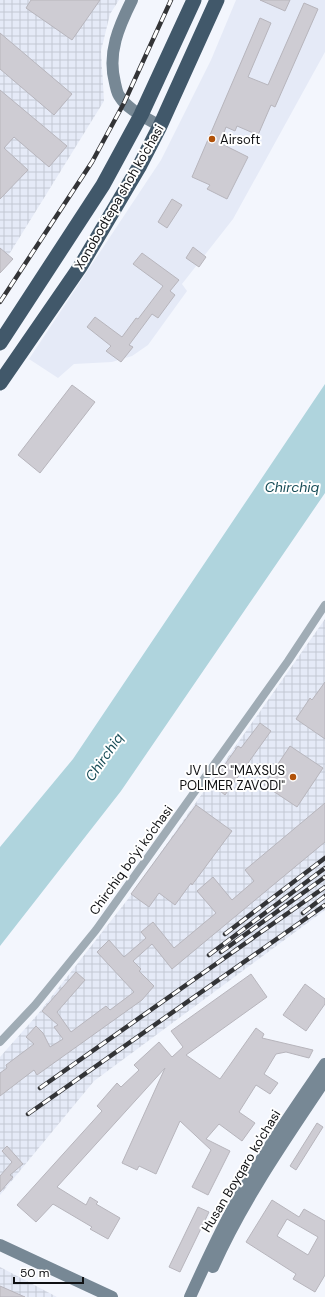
<svg xmlns="http://www.w3.org/2000/svg" width="325" height="1297" font-family="'DM Sans',sans-serif">
  <style>
    .built { fill: #e5eaf7 }
    .industrial { fill: url(#industrial-grid) }
    .water { fill: #afd4dd }
    .building { fill: #ceccd3; stroke: #b7b5bc; fill-rule: evenodd }
    .lines { fill: none; stroke-linecap: round; stroke-linejoin: round }
    .street { stroke: #a0acb5; stroke-width: 8 }
    .secondary { stroke: #778895; stroke-width: 12 }
    .highway { stroke: #41586a; stroke-width: 15 }
    .rail-casing { stroke: #333437; stroke-width: 4.5 }
    .rail { stroke: #fff; stroke-width: 3; stroke-dasharray: 9; stroke-linecap: butt }
    .poi-dot { fill: #b15108; stroke: #fff; stroke-width: 1.5 }
    .labels { text-anchor: middle; dominant-baseline: central; stroke-width: 4; stroke-linejoin: round; paint-order: stroke }
    .poi-label { font-size: 13px; fill: #0f1012; stroke: #fff; text-anchor: start }
    .street-label { font-size: 13px; fill: #0f1012; stroke: #fff }
    .water-label { font-size: 14px; font-style: italic; fill: #184d57; stroke: #fff }
  </style>
  <defs>
    <pattern id="industrial-grid" width="8" height="8" patternUnits="userSpaceOnUse"><rect width="8" height="8" fill="#e5eaf7"/><path d="M0 4h8M4 0v8" fill="none" stroke="#c3c8d3"/></pattern>
  </defs>
  <rect width="100%" height="100%" fill="#f3f6fd"/>
  <!-- built -->
  <path class="built" d="M 236,0 L 325,0 L 325,52 L 233,219 L 182,284 L 187,291 L 148,345 L 132,356 L 112,362 L 74,364 L 58,378 L 29,359 L 161,160 L 211,60 Z"/>
  <!-- industrial -->
  <path class="industrial" d="M 0,0 L 119,0 L 110,14 L 101,51 L 104,101 L 0,269 Z
    M 325,619 L 325,910 L 94,1081 L 0,1195 L 0,1057 L 38,1014 L 128,899 Z
    M 0,1267 L 57,1297 L 0,1297 Z"/>
  <!-- water -->
  <path class="water" d="M 325,384 L 325,493 L 121,791 L 0,946 L 0,847 L 73,759 Z"/>
  <!-- building -->
  <path class="building" d="M 31,0 L 100,0 L 72,40 L 26,8 Z
    M 260,0 L 290,0 L 285,11 Z
    M 304,3 L 318,9 L 275,107 L 271,105 L 258,135 L 237,126 L 235,131 L 226,127 L 220,143 L 248,157 L 227,199 L 207,189 L 210,185 L 192,177 L 260,18 L 271,23 L 248,77 L 268,85 Z
    M 0,33 L 72,94 L 54,115 L 0,69 Z
    M 0,90 L 67,146 L 49,167 L 14,137 L 4,148 L 28,170 L 0,199 Z
    M 172,199 L 182,205 L 167,228 L 158,222 Z
    M 193,247 L 206,257 L 199,267 L 186,258 Z
    M 0,248 L 13,259 L 0,273 Z
    M 142,253 L 179,280 L 170,291 L 175,295 L 158,318 L 152,314 L 129,345 L 133,347 L 121,362 L 106,351 L 111,346 L 87,327 L 95,317 L 122,337 L 136,318 L 138,319 L 163,286 L 133,264 Z
    M 72,385 L 95,402 L 40,473 L 18,455 Z
    M 325,682 L 325,739 L 296,719 L 310,698 L 312,700 Z
    M 260,723 L 271,731 L 225,795 L 211,784 L 238,746 L 241,748 Z
    M 290,746 L 323,768 L 297,807 L 264,785 Z
    M 325,803 L 325,842 L 172,969 L 152,944 L 133,961 L 141,969 L 139,971 L 154,986 L 142,1000 L 37,1075 L 34,1070 L 0,1096 L 0,1073 L 7,1068 L 6,1065 L 34,1044 L 26,1037 L 36,1026 L 43,1033 L 50,1047 L 63,1039 L 54,1027 L 58,1025 L 42,1011 L 76,972 L 85,980 L 57,1012 L 71,1032 L 106,1006 L 110,1010 L 134,992 L 97,952 L 109,940 L 124,957 L 146,938 L 141,932 L 153,922 L 174,948 L 216,913 L 197,891 L 213,877 L 232,900 L 254,881 L 245,870 Z
    M 196,805 L 232,831 L 192,885 L 191,883 L 175,905 L 159,893 L 149,907 L 131,894 Z
    M 251,974 L 267,997 L 186,1055 L 220,1079 L 256,1028 L 264,1034 L 262,1038 L 313,1050 L 309,1058 L 286,1052 L 276,1054 L 264,1074 L 278,1083 L 270,1094 L 256,1085 L 239,1112 L 255,1123 L 242,1141 L 219,1124 L 206,1139 L 230,1151 L 208,1195 L 192,1187 L 211,1150 L 180,1121 L 156,1174 L 139,1166 L 137,1170 L 122,1163 L 165,1068 L 57,1187 L 86,1205 L 90,1197 L 98,1202 L 96,1204 L 120,1218 L 108,1239 L 90,1229 L 92,1227 L 53,1204 L 36,1222 L 17,1205 L 102,1111 L 97,1106 L 117,1083 L 121,1087 L 139,1070 L 134,1065 L 159,1042 L 172,1057 L 183,1047 L 171,1031 Z
    M 305,984 L 325,999 L 325,1004 L 306,1031 L 283,1015 Z
    M 317,1123 L 323,1127 L 296,1170 L 290,1166 Z
    M 7,1146 L 23,1164 L 10,1175 L 13,1177 L 0,1192 L 0,1176 L 12,1162 L 2,1151 Z
    M 272,1200 L 299,1217 L 304,1209 L 325,1221 L 325,1275 L 315,1292 L 293,1279 L 296,1274 L 246,1242 ZM 287,1219 L 318,1237 L 308,1255 L 277,1236 Z
    M 198,1207 L 209,1212 L 180,1272 L 169,1267 Z
    M 0,1286 L 25,1297 L 0,1297 Z"/>
  <g class="lines">
    <!-- street -->
    <path class="street" d="M 0,1042 L 35,1005 L 96,930 L 288,661 L 325,605"/>
    <!-- secondary -->
    <path class="secondary" d="M 132,0 C 119,26 107,53 115,83 C 116,87 117,94 120,97 C 128,110 147,118 160,126
      M 0,1245 L 112,1297
      M 213,1267 C 243,1200 285,1140 325,1080
      M 190,1297 C 205,1264 220,1231 238,1199 C 264,1152 295,1108 325,1064"/>
    <!-- highway -->
    <path class="highway" d="M 0,343 L 103,185 L 141,115 L 194,0
      M 0,383 L 80,267 L 139,167 L 160,126 L 217,0"/>
    <!-- rail casing -->
    <g class="rail-casing">
      <path id="rail" d="M 0,302 L 92,162 L 124,103 L 171,0
        M 303,913 L 325,896
        M 225,934 L 325,858
        M 221,952 L 325,877
        M 209,955 L 325,868
        M 40,1088 L 325,887
        M 28,1114 L 325,905"/>
    </g>
    <!-- rail -->
    <use href="#rail" class="rail"/>
  </g>
  <!-- markers -->
  <g class="poi-dot">
    <circle cx="212" cy="139" r="4"/>
    <circle cx="293" cy="777" r="4"/>
  </g>
  <g class="labels">
    <!-- poi labels -->
    <g class="poi-label">
      <text x="220" y="139">Airsoft</text>
      <text x="285" y="770" text-anchor="end">JV LLC "MAXSUS<tspan x="285" dy="15">POLIMER ZAVODI"</tspan></text>
    </g>
    <!-- street labels -->
    <g class="street-label">
      <text transform="translate(119 197) rotate(-60)">Xonobodtepa shoh ko'chasi</text>
      <text transform="translate(131 860) rotate(-54)">Chirchiq bo'yi ko'chasi</text>
      <text transform="translate(241 1171) rotate(-59)">Husan Boyqaro ko'chasi</text>
    </g>
    <!-- water labels -->
    <g class="water-label">
      <text x="292" y="487">Chirchiq</text>
      <text transform="translate(104 757) rotate(-55)">Chirchiq</text>
    </g>
  </g>
  <!-- scale -->
  <path d="M14 1277v6h69v-6" fill="none" stroke="#0f1012" stroke-width="2"/>
  <text x="20" y="1277" font-size="12" fill="#0f1012" stroke="#ffffff" stroke-width="3" paint-order="stroke">50 m</text>
</svg>
